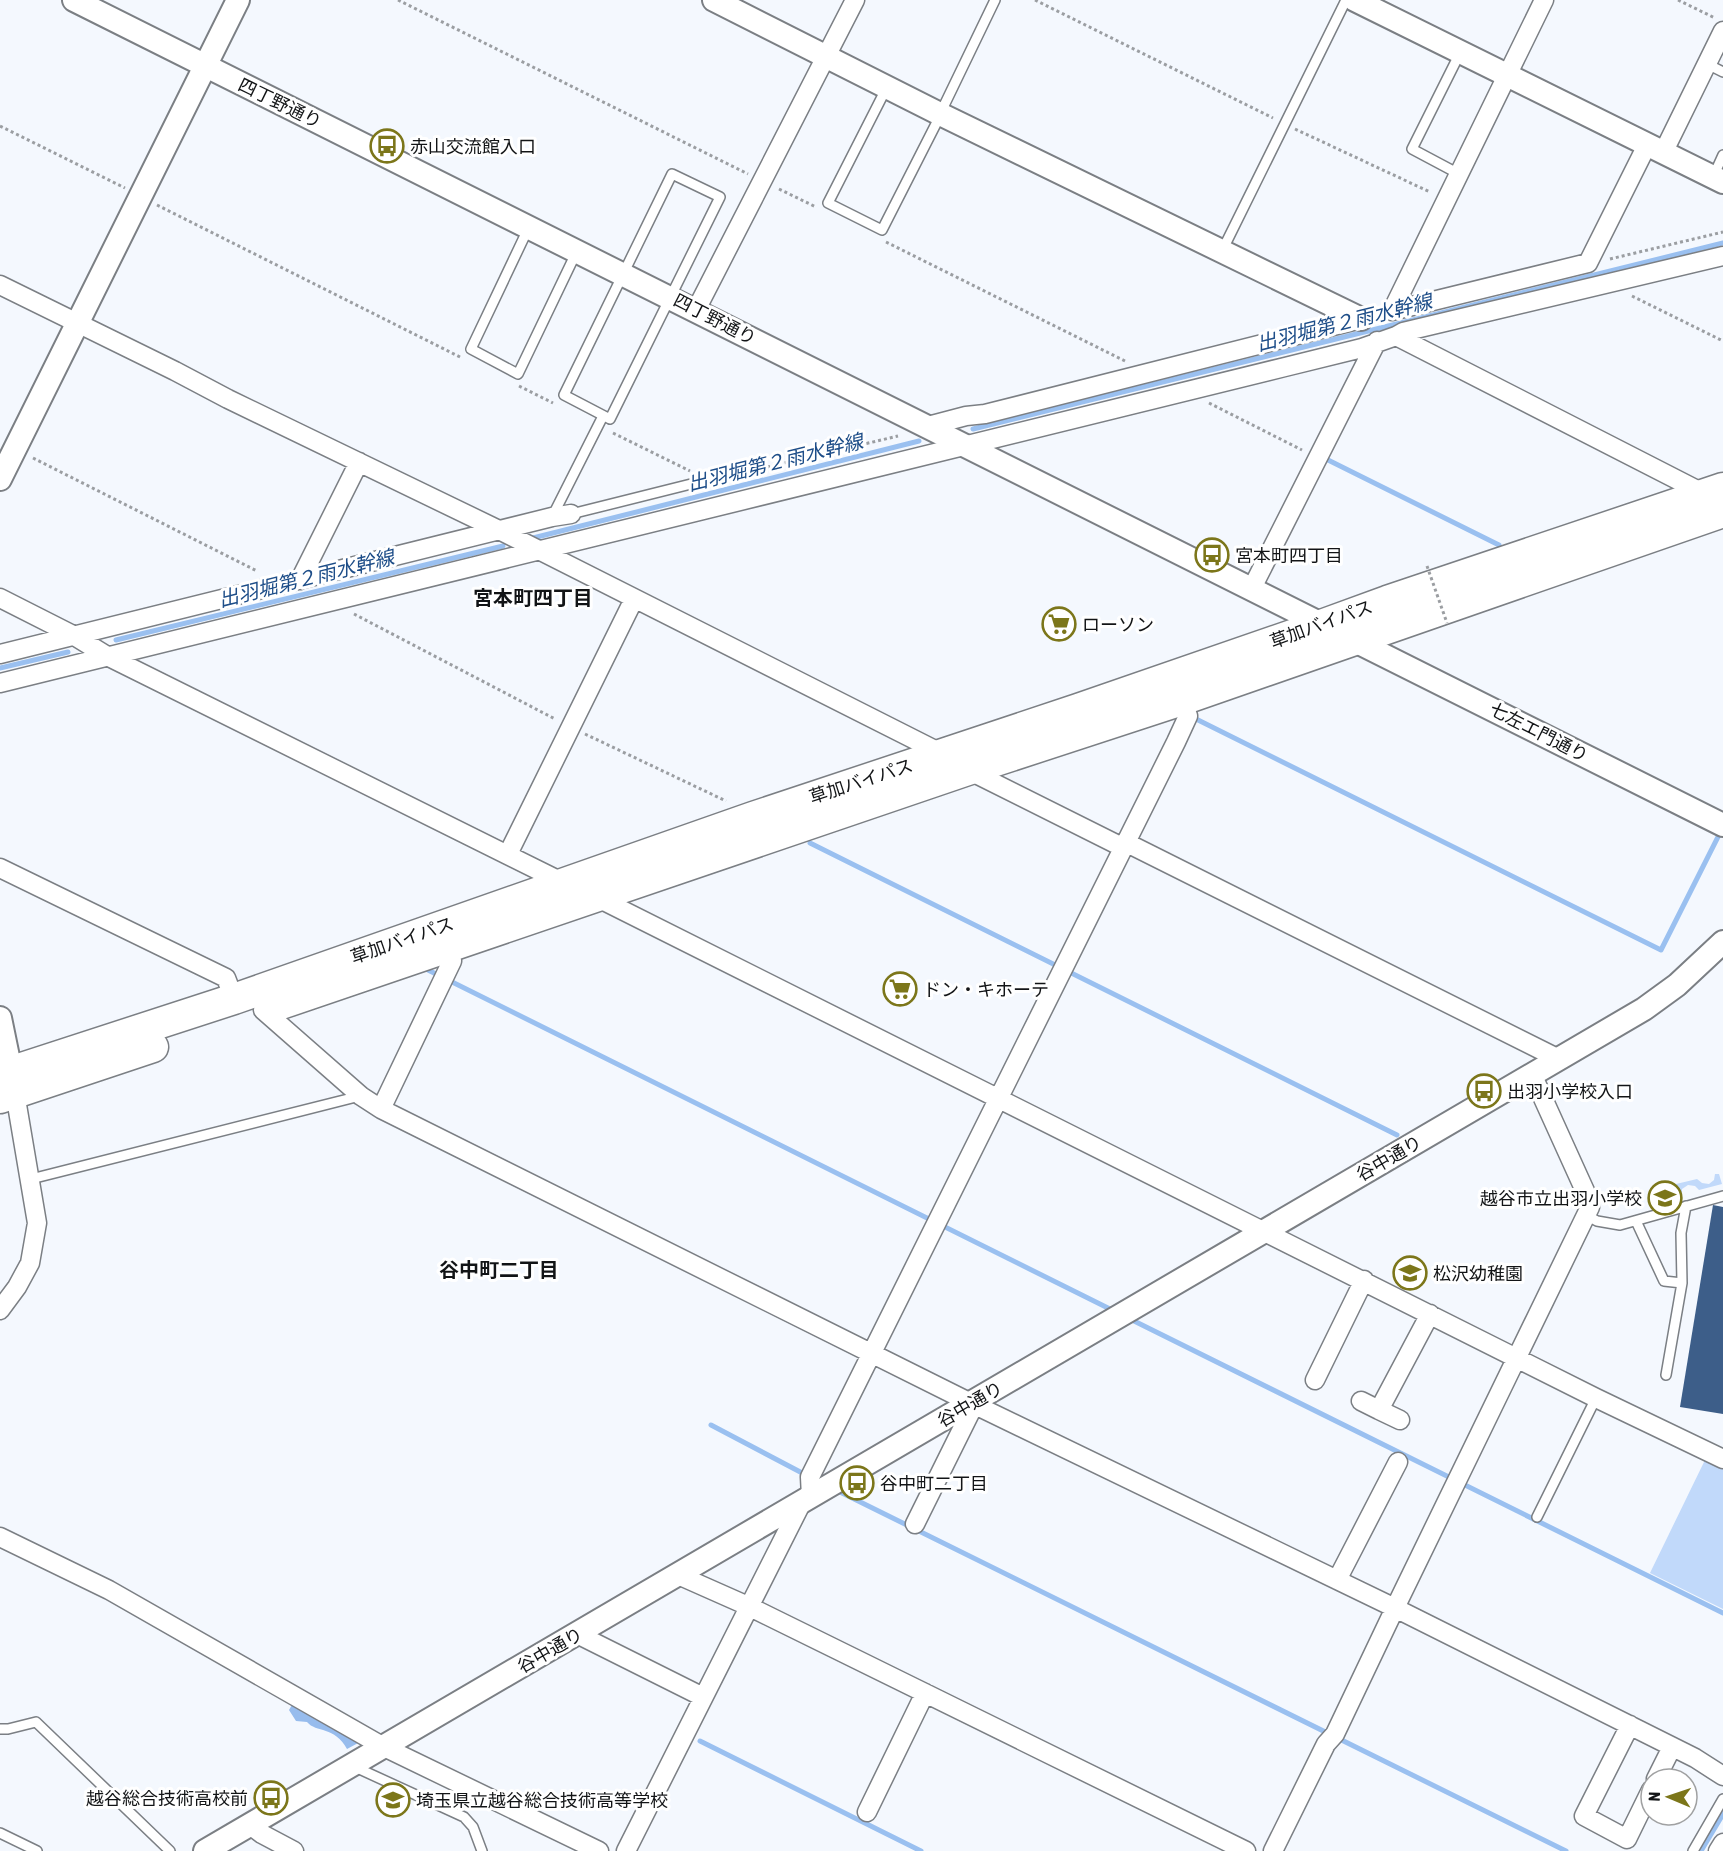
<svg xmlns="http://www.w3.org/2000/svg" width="1723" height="1851" font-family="'Asap Condensed','Noto Sans JP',sans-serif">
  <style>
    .green { fill: #c1d9fa }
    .forest { fill: #97bced }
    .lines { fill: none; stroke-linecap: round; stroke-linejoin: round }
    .stream { stroke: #9ac0f0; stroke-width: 5 }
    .building { fill: #3d5e89 }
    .service-casing { stroke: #7b7f84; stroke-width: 12 }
    .minor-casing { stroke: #7b7f84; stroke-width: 21 }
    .tertiary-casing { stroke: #7b7f84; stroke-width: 26 }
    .trunk-casing { stroke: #7b7f84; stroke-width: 33 }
    .path { stroke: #9b9ea2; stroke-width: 3; stroke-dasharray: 3 3; stroke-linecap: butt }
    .service { stroke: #fff; stroke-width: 9 }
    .minor { stroke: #fff; stroke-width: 18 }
    .tertiary { stroke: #fff; stroke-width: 22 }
    .trunk { stroke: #fff; stroke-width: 30 }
    .path-bridge { stroke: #9b9ea2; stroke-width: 3; stroke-dasharray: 3 3; stroke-linecap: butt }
    .labels { text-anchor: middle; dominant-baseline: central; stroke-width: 6; stroke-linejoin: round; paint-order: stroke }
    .street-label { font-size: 18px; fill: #121416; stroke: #fff }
    .poi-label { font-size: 18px; fill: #121416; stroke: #fff; text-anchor: start }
    .water-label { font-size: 20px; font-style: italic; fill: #1d4d88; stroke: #fff }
    .neighbourhood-label { font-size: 20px; font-weight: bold; fill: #121416; stroke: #fff }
  </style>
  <rect width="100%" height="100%" fill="#f4f8fe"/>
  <!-- green -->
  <path class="green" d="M 1715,1174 L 1719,1174 L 1722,1184 L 1699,1190 L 1695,1186 L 1688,1185 L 1682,1189 L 1682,1195 L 1659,1202 L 1656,1192 L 1660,1190 L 1664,1194 L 1672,1194 L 1676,1190 L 1676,1184 L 1697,1179 L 1702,1183 L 1709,1184 L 1714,1180 Z
    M 1705,1460 L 1723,1469 L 1723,1609 L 1650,1573 Z"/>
  <!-- forest -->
  <path class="forest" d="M 293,1703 L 360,1742 L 347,1749 C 335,1726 316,1733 307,1722 L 296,1721 L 289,1710 Z"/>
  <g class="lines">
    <!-- stream -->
    <path class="stream" d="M 973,429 L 1723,243
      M 1326,459 L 1499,545
      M 533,538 L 919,441
      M 116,640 L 503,546
      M 0,668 L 68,652
      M 1196,719 L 1661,950 L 1721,831
      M 810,843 L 1397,1135
      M 428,970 L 1114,1311
      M 1128,1318 L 1723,1613
      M 711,1425 L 806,1475
      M 836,1490 L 1566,1851
      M 700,1741 L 921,1851
      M 1701,1851 L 1723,1814"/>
  </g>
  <!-- building -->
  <path class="building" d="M 1713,1205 L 1723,1207 L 1723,1414 L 1680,1407 Z"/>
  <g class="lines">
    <!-- service casing -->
    <g class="service-casing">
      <path id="service" d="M 1707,64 L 1723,72
        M 887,87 L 828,203 L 882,230 L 941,114
        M 940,114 L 995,0
        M 672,174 L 720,197 L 610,419 L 564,395 Z
        M 1459,174 L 1412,149 L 1460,53
        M 1713,177 L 1723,155
        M 528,229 L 471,349 L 518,374 L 577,251
        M 1222,251 L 1346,0
        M 571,514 L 727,475
        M 552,517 L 603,416
        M 31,1179 L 360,1096
        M 1586,1215 L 1597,1221 L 1620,1225 L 1723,1196
        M 1636,1221 L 1664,1281 L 1682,1283 L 1681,1233 L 1686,1206
        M 1666,1375 L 1682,1283
        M 1537,1517 L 1596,1398
        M 0,1729 L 8,1729 L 36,1722 L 170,1851
        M 355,1767 L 464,1817 L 473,1827 L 482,1851
        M 0,1833 L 37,1851
        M 1693,1851 L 1723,1799"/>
    </g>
    <!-- minor casing -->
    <g class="minor-casing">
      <path id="minor" d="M 1544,0 L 1392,311 L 1588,263 L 1647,145
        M 1663,153 L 1723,31
        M 0,285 L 175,371 L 228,399 L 501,531 L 943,754
        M 696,310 L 855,0
        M 1396,336 L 1403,332 L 1723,256
        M 928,426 L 966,416 L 985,414 L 1361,319
        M 300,580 L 359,462
        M 1252,588 L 1377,341
        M 0,598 L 73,635 L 107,656 L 566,884
        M 0,654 L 552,517 L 571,514
        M 0,683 C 453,568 908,460 1362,348 L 1396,336 L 1705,494
        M 968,770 L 1124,848
        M 1127,843 L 1559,1059
        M 508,854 L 634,599
        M 0,868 L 226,978 L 234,999
        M 594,896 L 1596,1398 L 1723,1459
        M 263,1010 L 361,1096 L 381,1109 L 971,1403 L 1395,1608 L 1695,1758 L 1723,1776
        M 381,1109 L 452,961 L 448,948
        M 0,1310 L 17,1287 L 30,1263 L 37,1223 L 15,1093
        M 1315,1380 L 1364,1280
        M 1361,1401 L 1379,1410
        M 1400,1420 L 1379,1410 L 1430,1314
        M 811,1497 L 810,1477 L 1176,742 L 1188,716 L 1182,700
        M 915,1524 L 974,1405
        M 0,1537 L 109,1590 L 384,1747 L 599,1851
        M 678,1575 L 748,1606 L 1246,1851
        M 1337,1580 L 1398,1462
        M 577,1634 L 703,1697
        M 1630,1725 L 1584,1816 L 1627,1839 L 1651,1790
        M 1656,1779 L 1672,1747
        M 867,1812 L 925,1693
        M 250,1825 L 262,1834 L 294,1851
        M 626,1851 L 802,1502
        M 1273,1851 L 1326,1744 L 1335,1734 L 1395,1608 L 1590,1207 L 1590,1202 L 1532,1074
        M 1718,1851 L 1723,1843"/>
    </g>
    <!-- tertiary casing -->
    <g class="tertiary-casing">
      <path id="tertiary" d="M 74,0 L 1723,825
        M 714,0 L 940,114 L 1361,319
        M 1355,0 L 1723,182
        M 0,479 L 238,0
        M 0,1018 L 14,1086
        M 205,1851 L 1644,1009 L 1677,985 L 1723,942"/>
    </g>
    <!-- trunk casing -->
    <g class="trunk-casing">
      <path id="trunk" d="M 278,1005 L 968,770 L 1182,700 L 1723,512
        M 0,1075 L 234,999 L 753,817 L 1078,709 L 1324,624 L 1387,601 L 1723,488
        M 0,1098 L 153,1047"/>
    </g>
    <!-- path -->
    <path class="path" d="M 398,0 L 748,174
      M 1035,0 L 1273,118
      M 1678,0 L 1715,18
      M 0,126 L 125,188
      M 1295,129 L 1430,192
      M 779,189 L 816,207
      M 157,205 L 462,358
      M 886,242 L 1125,361
      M 1610,259 L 1723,232
      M 1632,296 L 1723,341
      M 519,386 L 553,403
      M 1209,403 L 1302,450
      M 613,433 L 690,471
      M 33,458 L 257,571
      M 738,474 L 898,436
      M 354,614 L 555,719
      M 585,734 L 726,801"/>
    <!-- service -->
    <use href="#service" class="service"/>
    <!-- minor -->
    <use href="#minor" class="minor"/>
    <!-- tertiary -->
    <use href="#tertiary" class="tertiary"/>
    <!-- trunk -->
    <use href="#trunk" class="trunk"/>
    <!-- path-bridge -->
    <path class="path-bridge" d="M 1427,566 L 1447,623"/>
  </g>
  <!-- icons -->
  <defs>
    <g id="bus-ring" transform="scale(1.725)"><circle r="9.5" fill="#fff" stroke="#7c761a" stroke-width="1.5"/><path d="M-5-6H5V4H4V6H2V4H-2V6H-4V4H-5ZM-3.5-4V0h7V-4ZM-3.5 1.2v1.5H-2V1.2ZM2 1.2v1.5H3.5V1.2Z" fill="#7c761a"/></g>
    <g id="supermarket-ring" transform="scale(1.725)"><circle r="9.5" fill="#fff" stroke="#7c761a" stroke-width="1.5"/><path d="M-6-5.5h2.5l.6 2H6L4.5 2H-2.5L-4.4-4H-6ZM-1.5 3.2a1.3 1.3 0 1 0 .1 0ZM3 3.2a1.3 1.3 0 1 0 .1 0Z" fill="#7c761a"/></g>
    <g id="school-ring" transform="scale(1.725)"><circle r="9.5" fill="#fff" stroke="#7c761a" stroke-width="1.5"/><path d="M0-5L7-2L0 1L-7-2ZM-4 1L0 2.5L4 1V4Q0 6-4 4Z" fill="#7c761a"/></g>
  </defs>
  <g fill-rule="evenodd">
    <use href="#bus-ring" x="387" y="146"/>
    <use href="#bus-ring" x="1212" y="555"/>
    <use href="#supermarket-ring" x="1059" y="624"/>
    <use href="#supermarket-ring" x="900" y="989"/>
    <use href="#bus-ring" x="1484" y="1091"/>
    <use href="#school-ring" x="1665" y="1198"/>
    <use href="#school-ring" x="1410" y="1273"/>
    <use href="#bus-ring" x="857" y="1483"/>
    <use href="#bus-ring" x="271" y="1798"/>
    <use href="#school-ring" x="393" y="1800"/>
  </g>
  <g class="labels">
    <!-- street labels -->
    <g class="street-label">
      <text transform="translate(280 103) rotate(26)">四丁野通り</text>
      <text transform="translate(715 319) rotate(27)">四丁野通り</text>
      <text transform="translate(1321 624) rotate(-20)">草加バイパス</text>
      <text transform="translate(1539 732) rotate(27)">七左エ門通り</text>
      <text transform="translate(861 781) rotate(-18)">草加バイパス</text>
      <text transform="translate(402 940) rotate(-19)">草加バイパス</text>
      <text transform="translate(1389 1158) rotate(-30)">谷中通り</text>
      <text transform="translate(970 1404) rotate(-30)">谷中通り</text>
      <text transform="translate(550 1650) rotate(-30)">谷中通り</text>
    </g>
    <!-- poi labels -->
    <g class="poi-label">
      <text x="410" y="146">赤山交流館入口</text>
      <text x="1235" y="555">宮本町四丁目</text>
      <text x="1082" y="624">ローソン</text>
      <text x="923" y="989">ドン・キホーテ</text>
      <text x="1507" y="1091">出羽小学校入口</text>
      <text x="1642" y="1198" text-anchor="end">越谷市立出羽小学校</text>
      <text x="1433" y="1273">松沢幼稚園</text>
      <text x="880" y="1483">谷中町二丁目</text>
      <text x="248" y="1798" text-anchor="end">越谷総合技術高校前</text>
      <text x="416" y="1800">埼玉県立越谷総合技術高等学校</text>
    </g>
    <!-- water labels -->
    <g class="water-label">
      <text transform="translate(1344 322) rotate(-14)">出羽堀第２雨水幹線</text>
      <text transform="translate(775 462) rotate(-14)">出羽堀第２雨水幹線</text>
      <text transform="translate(306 578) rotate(-14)">出羽堀第２雨水幹線</text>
    </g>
    <!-- neighbourhood labels -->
    <g class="neighbourhood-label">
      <text x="533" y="597">宮本町四丁目</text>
      <text x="499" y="1269">谷中町二丁目</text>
    </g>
  </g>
  <!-- north arrow -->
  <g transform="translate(1669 1797) rotate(272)"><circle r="28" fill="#ffffff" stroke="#a0a1a2" stroke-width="1.5"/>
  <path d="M0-4.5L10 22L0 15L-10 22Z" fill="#7c761a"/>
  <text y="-9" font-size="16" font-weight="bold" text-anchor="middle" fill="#121416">N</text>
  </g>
</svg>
